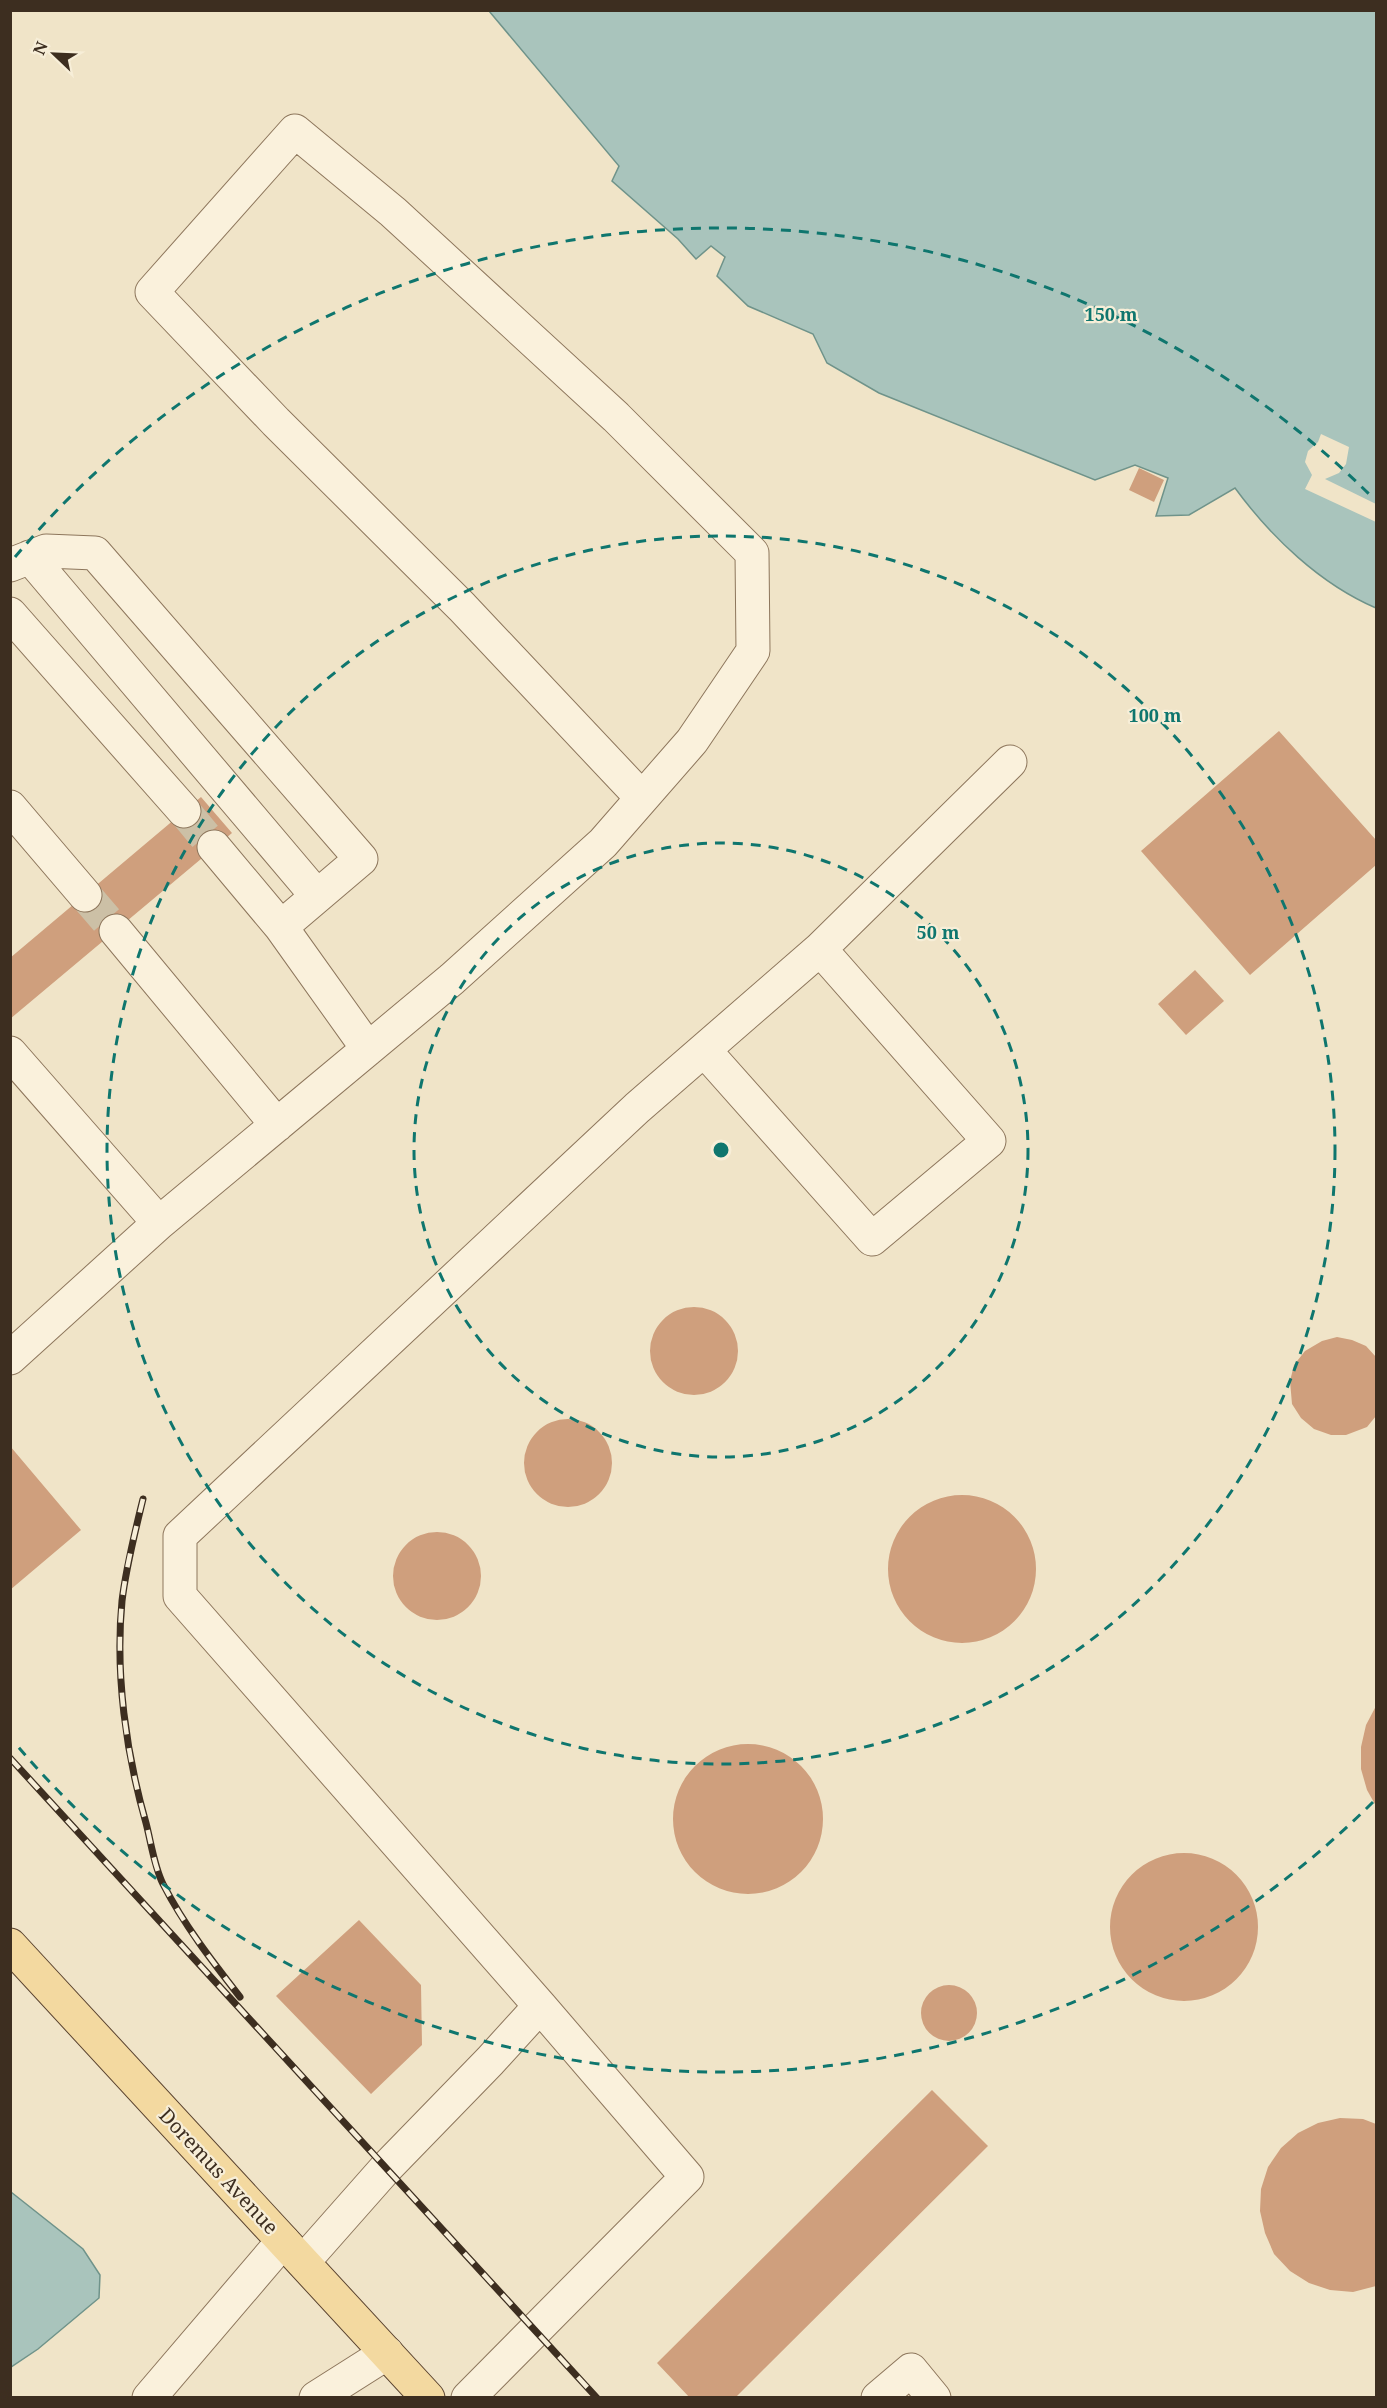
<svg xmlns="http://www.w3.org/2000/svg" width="1387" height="2408" font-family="'Noto Serif',serif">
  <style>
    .water { fill: #a9c4bc; stroke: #6f938a; stroke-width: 1.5 }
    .pier { fill: #f0e4c8 }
    .building { fill: #cf9f7d }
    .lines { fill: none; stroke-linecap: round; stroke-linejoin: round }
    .minor-tunnel { stroke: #ccc0a6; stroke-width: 33; stroke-dasharray: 33 16; stroke-linecap: butt }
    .minor-casing { stroke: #8d765c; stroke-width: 35 }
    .major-casing { stroke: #5b4430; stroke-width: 35 }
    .minor { stroke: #faf1dc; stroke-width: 33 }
    .major { stroke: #f3d9a0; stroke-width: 33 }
    .rail-casing { stroke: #3d2e20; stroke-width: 7 }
    .rail { stroke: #f7eed8; stroke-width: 4.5; stroke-dasharray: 14; stroke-linecap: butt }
    .ring { fill: none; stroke: #0f766e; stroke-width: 3; stroke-dasharray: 10 8 }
    .labels { text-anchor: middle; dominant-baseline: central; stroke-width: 4.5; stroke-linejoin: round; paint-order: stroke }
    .street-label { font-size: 20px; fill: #3d2e20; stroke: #f7eed8 }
    .centre { fill: #0f766e; stroke: #f7eed8; stroke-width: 3 }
    .ring-label { font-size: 18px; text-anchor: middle; font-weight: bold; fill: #0f766e; stroke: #f7eed8; stroke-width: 4.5; stroke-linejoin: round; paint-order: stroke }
  </style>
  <rect width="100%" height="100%" fill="#f0e4c8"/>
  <!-- water -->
  <path class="water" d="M 489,11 L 1376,11 L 1376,608 C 1320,584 1271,537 1235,488 L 1189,515 L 1156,516 L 1168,478 L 1135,465 L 1095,480 L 879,393 L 827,363 L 813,334 L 748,306 L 717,276 L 725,257 L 711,246 L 696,259 L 678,239 L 612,181 L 619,166 Z
    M 11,2192 L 83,2249 L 100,2275 L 99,2298 L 38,2349 L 11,2367 Z"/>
  <!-- pier -->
  <path class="pier" d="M 1321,434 L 1349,447 L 1346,464 L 1339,473 L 1325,479 L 1376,504 L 1376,522 L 1305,489 L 1312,475 L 1305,462 L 1308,451 L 1318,442 Z"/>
  <!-- building -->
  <path class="building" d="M 1139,468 L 1164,480 L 1154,502 L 1129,490 Z
    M 1279,731 L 1376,840 L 1376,865 L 1250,975 L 1141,851 Z
    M 201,797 L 232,833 L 10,1019 L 10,958 Z
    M 1195,970 L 1224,1001 L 1186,1035 L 1158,1004 Z
    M650 1351a44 44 0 1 1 88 0a44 44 0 1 1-88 0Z
    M 1337,1337 L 1352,1340 L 1366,1346 L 1376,1357 L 1376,1416 L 1367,1427 L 1346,1435 L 1331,1435 L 1314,1429 L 1301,1418 L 1292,1404 L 1290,1381 L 1294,1365 L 1305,1351 L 1322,1341 Z
    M524 1463a44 44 0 1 1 88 0a44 44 0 1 1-88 0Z
    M 10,1446 L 81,1530 L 10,1590 Z
    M888 1569a74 74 0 1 1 148 0a74 74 0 1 1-148 0Z
    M393 1576a44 44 0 1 1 88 0a44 44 0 1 1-88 0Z
    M 1376,1706 L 1376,1806 L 1367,1790 L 1361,1769 L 1361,1747 L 1366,1725 Z
    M673 1819a75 75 0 1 1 150 0a75 75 0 1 1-150 0Z
    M1110 1927a74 74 0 1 1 148 0a74 74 0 1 1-148 0Z
    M 359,1920 L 421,1985 L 422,2045 L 371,2094 L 276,1996 Z
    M921 2013a28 28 0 1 1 56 0a28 28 0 1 1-56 0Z
    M 932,2090 L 988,2146 L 735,2398 L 690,2398 L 657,2363 Z
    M 1340,2118 L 1363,2119 L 1376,2124 L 1376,2286 L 1353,2292 L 1330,2290 L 1309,2283 L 1290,2271 L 1274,2254 L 1265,2233 L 1260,2211 L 1261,2189 L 1268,2167 L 1281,2148 L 1298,2133 L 1318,2123 Z"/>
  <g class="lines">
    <!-- minor-tunnel -->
    <path class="minor-tunnel" d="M 184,811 L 214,847
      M 85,895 L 116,931"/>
    <!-- minor casing -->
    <g class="minor-casing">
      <path id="minor" d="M 30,557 L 317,896
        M 10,565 L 46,551 L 95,553 L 361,859 L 281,927 L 368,1049
        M 10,614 L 184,811
        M 10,807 L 85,895
        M 214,847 L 281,927
        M 116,931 L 277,1125
        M 820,949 L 1010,762
        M 10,1053 L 159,1223
        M 10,1358 L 159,1223 L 452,979 L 603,843 L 692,741 L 753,651 L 752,553 L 616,417 L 393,212 L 295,131 L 152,292 L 276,422 L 462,607 L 642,798
        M 303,2262 L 386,2168 L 490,2061 L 540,2006
        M 149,2398 L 283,2241
        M 316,2398 L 387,2353
        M 468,2398 L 687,2177 L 540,2006 L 180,1596 L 180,1536 L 637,1108 L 820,949 L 989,1141 L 872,1239 L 705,1051
        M 878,2398 L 911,2370 L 934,2398"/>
    </g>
    <!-- major casing -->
    <g class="major-casing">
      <path id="major" d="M 10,1945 L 428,2398"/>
    </g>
    <!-- minor -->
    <use href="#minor" class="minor"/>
    <!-- major -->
    <use href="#major" class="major"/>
    <!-- rail casing -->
    <g class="rail-casing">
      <path id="rail" d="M 143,1499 C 135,1532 126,1567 122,1601 C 115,1674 126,1753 146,1823 C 151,1842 154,1866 163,1884 C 184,1925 212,1961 240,1997
        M 10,1758 L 597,2398"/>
    </g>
    <!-- rail -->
    <use href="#rail" class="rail"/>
  </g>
  <!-- distance rings -->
  <g class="ring">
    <circle cx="721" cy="1150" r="307"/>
    <circle cx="721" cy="1150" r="614"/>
    <path d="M1373 1802A922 922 0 0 1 15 1743M15 557A922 922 0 0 1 1373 498"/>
  </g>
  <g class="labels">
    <!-- street labels -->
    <g class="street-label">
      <text transform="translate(219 2171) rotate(47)">Doremus Avenue</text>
    </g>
  </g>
  <circle cx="721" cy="1150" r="9" class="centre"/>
  <g class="ring-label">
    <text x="1111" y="321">150 m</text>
    <text x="1155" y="722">100 m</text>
    <text x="938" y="939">50 m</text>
  </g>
  <!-- border -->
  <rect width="1387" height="2408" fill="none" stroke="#3d2e20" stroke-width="24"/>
  <!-- north arrow -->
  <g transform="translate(54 54) rotate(293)" stroke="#f7eed8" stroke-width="4.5" paint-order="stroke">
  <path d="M0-4.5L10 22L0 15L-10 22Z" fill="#3d2e20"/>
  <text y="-9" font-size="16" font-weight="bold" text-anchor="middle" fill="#3d2e20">N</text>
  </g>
</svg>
